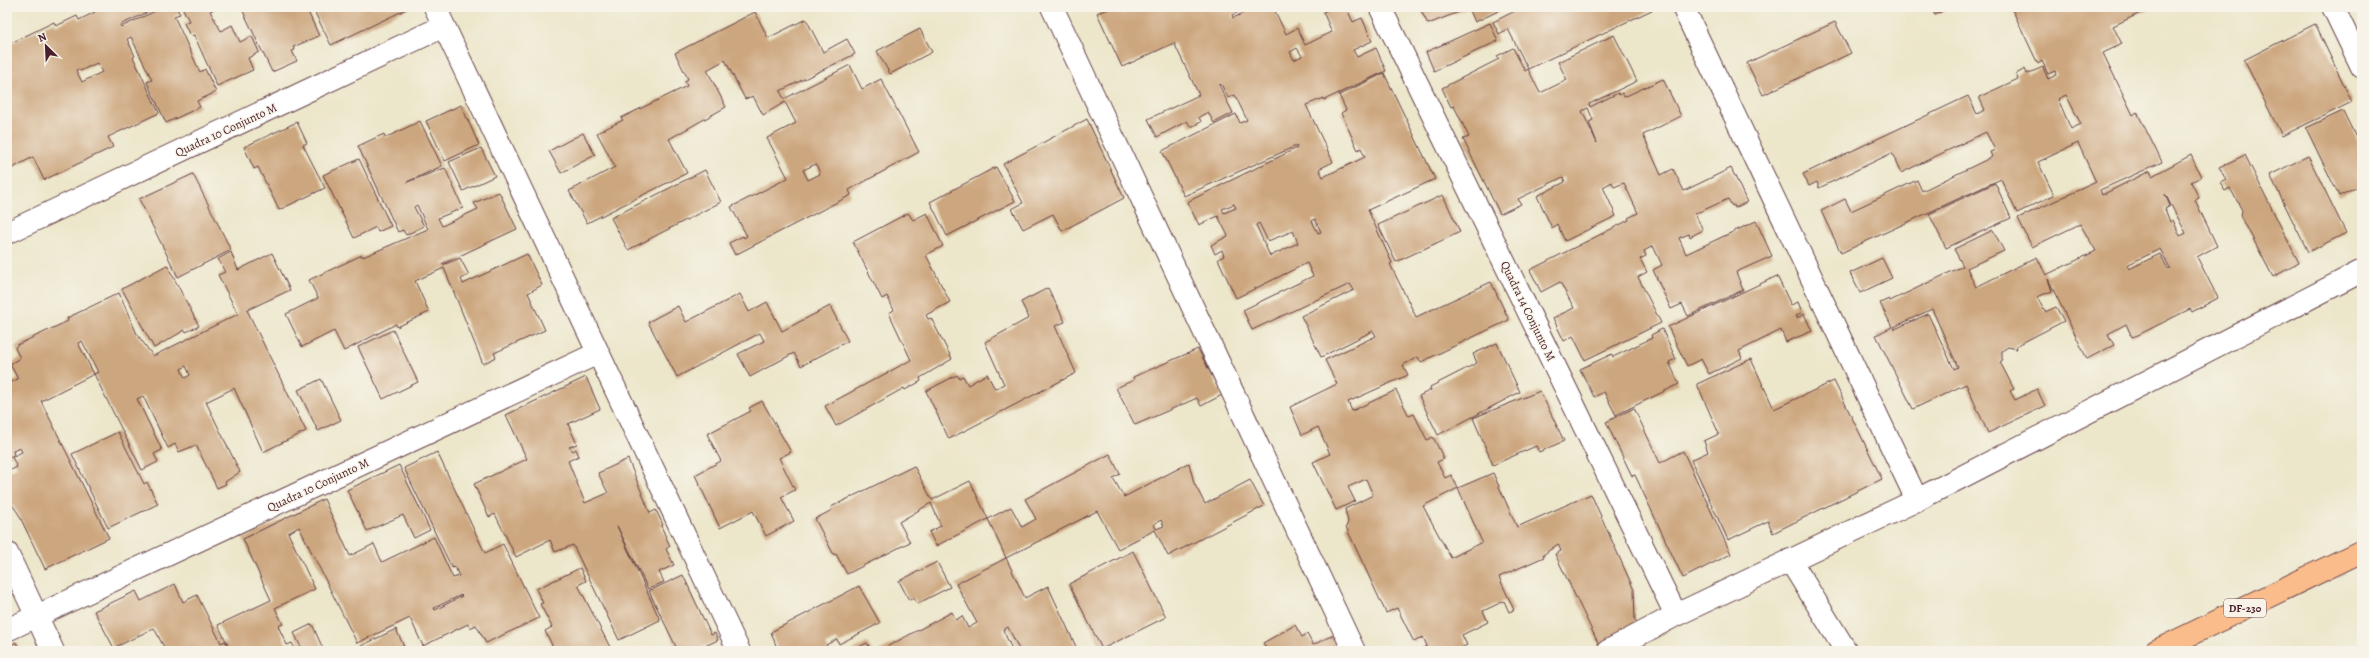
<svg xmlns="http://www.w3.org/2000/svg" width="2369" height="658" font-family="Alegreya,serif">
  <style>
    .building { fill: #cca67e; fill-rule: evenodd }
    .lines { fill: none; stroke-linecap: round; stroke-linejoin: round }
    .street-casing { stroke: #623d43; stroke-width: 24 }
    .primary-casing { stroke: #623d43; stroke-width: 24 }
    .street { stroke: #fff; stroke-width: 22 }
    .primary { stroke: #fabc8b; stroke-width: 22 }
    .labels { text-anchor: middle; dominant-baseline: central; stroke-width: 3; stroke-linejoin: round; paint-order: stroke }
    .shield { fill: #f7f3e8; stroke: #7e5f64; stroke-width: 1 }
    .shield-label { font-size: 11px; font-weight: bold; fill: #4a1f2b }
    .street-label { font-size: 12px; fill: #4a1f2b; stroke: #f7f3e8 }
  </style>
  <rect width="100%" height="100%" fill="#f7f3e8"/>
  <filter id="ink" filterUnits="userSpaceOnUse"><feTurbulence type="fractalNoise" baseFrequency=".025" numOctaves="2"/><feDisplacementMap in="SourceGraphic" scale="8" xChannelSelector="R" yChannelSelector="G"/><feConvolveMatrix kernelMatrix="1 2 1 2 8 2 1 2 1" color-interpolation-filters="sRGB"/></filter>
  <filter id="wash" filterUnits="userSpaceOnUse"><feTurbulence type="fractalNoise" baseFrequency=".012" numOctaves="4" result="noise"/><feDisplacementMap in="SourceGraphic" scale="16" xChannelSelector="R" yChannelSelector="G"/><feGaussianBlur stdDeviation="0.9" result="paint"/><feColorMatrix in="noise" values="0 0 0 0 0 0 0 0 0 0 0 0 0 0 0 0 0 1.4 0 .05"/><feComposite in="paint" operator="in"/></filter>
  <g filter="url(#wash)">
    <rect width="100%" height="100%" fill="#ece6ca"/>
    <g id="blocks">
      <!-- building -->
      <path class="building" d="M 96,7 L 159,7 L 120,25 L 121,27 L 164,7 L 176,7 L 180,14 L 174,16 L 200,72 L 205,69 L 216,92 L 197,101 L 200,107 L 166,123 L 147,82 L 152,80 L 131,37 L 127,39 L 135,56 L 133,57 L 159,113 L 108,137 L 113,147 L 44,180 L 33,157 L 7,171 L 7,45 L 54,22 L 56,26 L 77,16 L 79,20 L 95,12 L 93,9 ZM 97,63 L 102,72 L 82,82 L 76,70 L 79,69 L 80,71 Z
        M 182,7 L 219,7 L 210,11 L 221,31 L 232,25 L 240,42 L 252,36 L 259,52 L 248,58 L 253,70 L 217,86 L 194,35 L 190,36 L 184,23 L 189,21 Z
        M 241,7 L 265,7 L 266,10 L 274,7 L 306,7 L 319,36 L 293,47 L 295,50 L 292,51 L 297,61 L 272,72 Z
        M 312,7 L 411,7 L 331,45 Z
        M 1115,7 L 1249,7 L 1232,15 L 1233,18 L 1256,7 L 1273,7 L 1286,34 L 1297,28 L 1305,45 L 1332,32 L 1323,12 L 1334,7 L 1346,7 L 1353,22 L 1362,18 L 1372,41 L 1353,50 L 1357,57 L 1376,48 L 1386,71 L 1324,100 L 1324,98 L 1306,105 L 1333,162 L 1319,169 L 1323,177 L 1365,157 L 1361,148 L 1358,150 L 1341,113 L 1346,110 L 1339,95 L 1384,73 L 1435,179 L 1368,210 L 1392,263 L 1390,264 L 1416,317 L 1491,282 L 1509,320 L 1421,362 L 1418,357 L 1403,365 L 1408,375 L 1348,402 L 1352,411 L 1396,390 L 1409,416 L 1414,414 L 1427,440 L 1433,437 L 1444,459 L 1437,462 L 1445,478 L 1451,475 L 1458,488 L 1423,506 L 1451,558 L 1482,542 L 1458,488 L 1493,473 L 1517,527 L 1591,494 L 1634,590 L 1635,620 L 1638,624 L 1600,647 L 1555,554 L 1561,551 L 1558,544 L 1543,555 L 1544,557 L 1499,577 L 1514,610 L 1509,612 L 1504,601 L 1483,611 L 1488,622 L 1462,635 L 1467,645 L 1459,649 L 1461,651 L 1416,651 L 1427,646 L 1423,637 L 1414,642 L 1397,608 L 1386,613 L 1346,527 L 1348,522 L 1345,509 L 1373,495 L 1366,479 L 1348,487 L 1355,501 L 1336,510 L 1313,462 L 1330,454 L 1318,427 L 1302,435 L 1290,407 L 1337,384 L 1325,360 L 1376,336 L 1373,331 L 1321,357 L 1309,332 L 1301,316 L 1354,290 L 1350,284 L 1252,330 L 1243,310 L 1313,276 L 1307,263 L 1236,298 L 1218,259 L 1224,256 L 1222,250 L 1215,254 L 1211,245 L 1228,236 L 1218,216 L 1199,225 L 1187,202 L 1297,148 L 1296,146 L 1184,196 L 1162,151 L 1236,114 L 1240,123 L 1247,120 L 1235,95 L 1228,98 L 1221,84 L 1219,85 L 1233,113 L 1214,123 L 1208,112 L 1199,117 L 1201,122 L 1191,127 L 1187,121 L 1157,137 L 1148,119 L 1199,95 L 1174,43 L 1122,67 L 1097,13 ZM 1297,48 L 1302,56 L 1294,60 L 1290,52 ZM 1234,204 L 1236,208 L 1224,213 L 1222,209 ZM 1315,219 L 1321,232 L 1318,233 L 1312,221 ZM 1259,223 L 1268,241 L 1293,231 L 1298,243 L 1270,256 L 1256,225 Z
        M 1419,7 L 1507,7 L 1475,22 L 1469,8 L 1428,24 Z
        M 1515,7 L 1658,7 L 1528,69 L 1540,93 L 1567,80 L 1558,62 L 1614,35 L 1637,81 L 1589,104 L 1590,107 L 1618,93 L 1619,95 L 1622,93 L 1624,97 L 1663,79 L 1681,116 L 1643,135 L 1661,175 L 1673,169 L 1684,191 L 1731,168 L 1747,202 L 1735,208 L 1734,205 L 1732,206 L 1728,199 L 1695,214 L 1703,230 L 1690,237 L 1689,234 L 1679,238 L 1686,254 L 1756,221 L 1772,256 L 1736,272 L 1743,290 L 1688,316 L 1682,304 L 1671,309 L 1653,270 L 1662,265 L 1653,246 L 1644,251 L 1646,256 L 1640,259 L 1647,272 L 1638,277 L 1661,323 L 1585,360 L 1573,336 L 1564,341 L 1553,318 L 1574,308 L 1560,282 L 1541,292 L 1530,270 L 1629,220 L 1628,218 L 1638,213 L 1624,183 L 1614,187 L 1612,182 L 1603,187 L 1616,216 L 1565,241 L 1557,224 L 1552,228 L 1537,196 L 1565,182 L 1563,177 L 1518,199 L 1521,204 L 1500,214 L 1463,139 L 1469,137 L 1454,106 L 1451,107 L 1442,88 L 1499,59 L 1497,56 L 1513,48 L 1525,71 L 1528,69 L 1508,29 L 1499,34 L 1493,22 L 1517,10 ZM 1588,108 L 1593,120 L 1589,122 L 1597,143 L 1582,111 Z
        M 1931,7 L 1951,7 L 1935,15 Z
        M 2011,7 L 2153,7 L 2113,26 L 2122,44 L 2103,53 L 2133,115 L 2137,112 L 2162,162 L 2100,190 L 2102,195 L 2150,171 L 2152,176 L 2191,155 L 2201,177 L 2191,182 L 2199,198 L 2195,200 L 2217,246 L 2197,257 L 2218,298 L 2192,312 L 2190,309 L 2138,335 L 2132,337 L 2126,324 L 2108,334 L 2114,345 L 2087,359 L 2048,279 L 2052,291 L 2037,297 L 2045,312 L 2056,307 L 2064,321 L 2016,346 L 2017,349 L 2008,347 L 2002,351 L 2002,361 L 2000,362 L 2014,389 L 2010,391 L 2015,400 L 2037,389 L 2045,406 L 1988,433 L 1966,384 L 1913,409 L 1876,335 L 1892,327 L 1880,303 L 1889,299 L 1890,301 L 1963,266 L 1954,249 L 1993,230 L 2004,251 L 1967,268 L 1976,287 L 2037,257 L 2046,275 L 2096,251 L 2080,224 L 2032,247 L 2018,218 L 2096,182 L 2078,143 L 2038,162 L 2054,195 L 2017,213 L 2001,179 L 1841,253 L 1821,211 L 1845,199 L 1851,211 L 1917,180 L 1922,191 L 1992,157 L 1990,152 L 1995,150 L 1986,132 L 1901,173 L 1892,153 L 1819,188 L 1817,182 L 1809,186 L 1803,174 L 1968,96 L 1977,114 L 1985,110 L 1979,97 L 2018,79 L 2016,74 L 2025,69 L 2027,74 L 2043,67 L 2048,79 L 2057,75 L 2055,71 L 2048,74 L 2042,61 L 2038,64 ZM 2066,95 L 2081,124 L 2071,129 L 2058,99 ZM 2165,194 L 2186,233 L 2180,236 L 2173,220 L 2170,222 L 2165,209 L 2170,206 ZM 2160,249 L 2170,268 L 2168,269 L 2160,254 L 2129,269 L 2127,265 ZM 1932,309 L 1958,367 L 1954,369 L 1928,314 L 1895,329 L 1894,327 Z
        M 755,12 L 768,38 L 806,19 L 823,52 L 847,39 L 855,54 L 780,91 L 784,99 L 850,65 L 862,89 L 881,79 L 919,152 L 849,190 L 851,195 L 735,255 L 729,243 L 743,236 L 744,238 L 747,236 L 731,207 L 788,178 L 767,138 L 796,123 L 785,102 L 763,115 L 753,96 L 745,99 L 725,60 L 707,70 L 726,107 L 669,139 L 687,173 L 587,223 L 569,191 L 615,167 L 597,133 L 623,120 L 621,118 L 687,86 L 685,81 L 688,79 L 675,53 ZM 816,164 L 820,174 L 808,180 L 803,170 Z
        M 1835,22 L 1851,53 L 1763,95 L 1747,63 Z
        M 1490,23 L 1498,41 L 1434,71 L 1426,52 Z
        M 2315,24 L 2352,102 L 2282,136 L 2244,60 Z
        M 920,29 L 932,52 L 890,74 L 877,51 Z
        M 461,105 L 479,145 L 445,161 L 426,121 Z
        M 2343,111 L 2362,150 L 2362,185 L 2339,196 L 2306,128 Z
        M 1087,119 L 1124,198 L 1062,231 L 1053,214 L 1023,229 L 1012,209 L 1023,203 L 1003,164 Z
        M 420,121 L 442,166 L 407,182 L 445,168 L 463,208 L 438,218 L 442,226 L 478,209 L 474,203 L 499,192 L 517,229 L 442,264 L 443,265 L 460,258 L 469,275 L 461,279 L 463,284 L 527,254 L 542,285 L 528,293 L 545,330 L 494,353 L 496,357 L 483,364 L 444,268 L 415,281 L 429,312 L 397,327 L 396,324 L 344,351 L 334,331 L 302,347 L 286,314 L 318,298 L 309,280 L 362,255 L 363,257 L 428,229 L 417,205 L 414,207 L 424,226 L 406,235 L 403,230 L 398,232 L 358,146 L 384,134 L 385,138 Z
        M 297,122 L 307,143 L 303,145 L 325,188 L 279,210 L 258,167 L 254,169 L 244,147 Z
        M 583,133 L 595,155 L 561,173 L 549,151 Z
        M 481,148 L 495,176 L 463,191 L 449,162 Z
        M 2245,155 L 2299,263 L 2273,277 L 2241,216 L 2242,210 L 2230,188 L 2225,191 L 2220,183 L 2226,180 L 2219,167 Z
        M 2308,156 L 2346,233 L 2308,252 L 2270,175 Z
        M 359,159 L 391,226 L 378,232 L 376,227 L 354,238 L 323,175 Z
        M 996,167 L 1015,201 L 947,236 L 930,202 Z
        M 705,170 L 721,202 L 628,250 L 611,218 Z
        M 193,174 L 231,250 L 178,277 L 139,199 Z
        M 1995,183 L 2011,218 L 1946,248 L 1929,214 Z
        M 1443,195 L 1460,232 L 1396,262 L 1378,225 Z
        M 908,213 L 913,220 L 927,213 L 943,246 L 926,255 L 950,302 L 926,315 L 928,319 L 931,318 L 952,359 L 920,378 L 921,381 L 905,390 L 904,388 L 836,426 L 825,406 L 911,360 L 889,313 L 894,310 L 887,296 L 882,299 L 853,242 Z
        M 231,252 L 238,270 L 272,253 L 290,290 L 247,310 L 306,431 L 263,452 L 234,388 L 206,402 L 240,472 L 225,482 L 226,484 L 217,488 L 196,445 L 179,452 L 175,444 L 168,448 L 143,396 L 137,399 L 162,450 L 154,454 L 158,462 L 142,470 L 94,374 L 98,372 L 82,341 L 78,343 L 94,374 L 41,401 L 109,538 L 45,569 L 18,513 L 7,498 L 7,472 L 17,467 L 12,457 L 22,452 L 20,448 L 13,451 L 14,455 L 7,458 L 7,384 L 18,379 L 10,364 L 20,358 L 15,348 L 17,345 L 68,321 L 67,318 L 119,293 L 137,334 L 153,356 L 238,314 L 218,275 L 225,272 L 218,259 ZM 186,366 L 190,375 L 185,378 L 181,369 Z
        M 1882,258 L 1892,278 L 1860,293 L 1850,273 Z
        M 167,265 L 199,326 L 186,332 L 185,330 L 154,348 L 122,289 Z
        M 1777,276 L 1791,305 L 1798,302 L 1802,312 L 1796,316 L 1797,318 L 1804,314 L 1812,331 L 1786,342 L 1781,330 L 1739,351 L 1742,358 L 1709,374 L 1701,359 L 1687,366 L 1668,327 Z
        M 1048,288 L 1065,322 L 1055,326 L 1076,373 L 949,439 L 926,391 L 957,375 L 959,378 L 963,376 L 968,385 L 987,374 L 995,389 L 1004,384 L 985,342 L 1029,318 L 1021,302 Z
        M 740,294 L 749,312 L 767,302 L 782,331 L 830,306 L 848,341 L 801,366 L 794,353 L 750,377 L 738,354 L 764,341 L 760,333 L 677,377 L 648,322 L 678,306 L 686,322 Z
        M 1662,329 L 1676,359 L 1669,362 L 1679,384 L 1616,415 L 1604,392 L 1594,397 L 1580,369 L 1612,354 L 1613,357 L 1652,338 L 1651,335 Z
        M 393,330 L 418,382 L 383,399 L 358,347 Z
        M 1497,343 L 1520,392 L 1438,435 L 1419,396 L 1431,390 L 1430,387 L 1477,363 L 1473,354 Z
        M 1198,349 L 1222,395 L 1201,406 L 1197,398 L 1135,425 L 1116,388 L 1134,380 L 1133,377 Z
        M 1751,359 L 1774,409 L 1834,381 L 1882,479 L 1773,533 L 1768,521 L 1728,540 L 1691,460 L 1708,452 L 1704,441 L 1719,434 L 1697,384 Z
        M 586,377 L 600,409 L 568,424 L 577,444 L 569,447 L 573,451 L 576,449 L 579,456 L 568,461 L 585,503 L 608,493 L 598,473 L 628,459 L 650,513 L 656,510 L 663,525 L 661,526 L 670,546 L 666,549 L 674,565 L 659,572 L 664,582 L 648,589 L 617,526 L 660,620 L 619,640 L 573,545 L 555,552 L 550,540 L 516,557 L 495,514 L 489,517 L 474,484 L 527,459 L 506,415 Z
        M 321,379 L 341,420 L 318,431 L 298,390 Z
        M 1540,391 L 1564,441 L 1539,452 L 1536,446 L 1493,465 L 1473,418 Z
        M 762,401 L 791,452 L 779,458 L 795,490 L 781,497 L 794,521 L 766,536 L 753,511 L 720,528 L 695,475 L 721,461 L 707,434 L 751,411 L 749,408 Z
        M 1634,408 L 1660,463 L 1683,451 L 1731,554 L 1683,578 L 1635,475 L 1632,476 L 1606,422 Z
        M 118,432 L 144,484 L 147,482 L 158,504 L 108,528 L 72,454 Z
        M 437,452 L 485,553 L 503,544 L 539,618 L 486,643 L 476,625 L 470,628 L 468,624 L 423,646 L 410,618 L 357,643 L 299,527 L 288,533 L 315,589 L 275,608 L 283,624 L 278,626 L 287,645 L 292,643 L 296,651 L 218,651 L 216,647 L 207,651 L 166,651 L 154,628 L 114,648 L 94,611 L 136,591 L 141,601 L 175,584 L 183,602 L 197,595 L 221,643 L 225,641 L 228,645 L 218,625 L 271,600 L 243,539 L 324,499 L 350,556 L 374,544 L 382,562 L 434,537 L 453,578 L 459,576 L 455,567 L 452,568 L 404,468 ZM 461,595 L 462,596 L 435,610 L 434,608 Z
        M 1110,454 L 1120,474 L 1113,478 L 1124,497 L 1189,463 L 1194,483 L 1205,504 L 1250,480 L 1264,506 L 1168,556 L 1155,530 L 1118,549 L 1097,511 L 1006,558 L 1025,598 L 1048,586 L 1078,651 L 1020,651 L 1008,627 L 1003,630 L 1013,651 L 879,651 L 952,612 L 956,620 L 962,616 L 968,628 L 977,623 L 956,584 L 1006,558 L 988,519 L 1011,507 L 1022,527 L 1036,519 L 1025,499 ZM 1161,520 L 1164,526 L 1156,529 L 1154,524 Z
        M 399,465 L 430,530 L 414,538 L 403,515 L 367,531 L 347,490 Z
        M 914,466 L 932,500 L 970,481 L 988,519 L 936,546 L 929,532 L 941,526 L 931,503 L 899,522 L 910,542 L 847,574 L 836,554 L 834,555 L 815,519 L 832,510 L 831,507 Z
        M 1133,551 L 1166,617 L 1102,649 L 1069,584 Z
        M 937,562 L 950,587 L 917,604 L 914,598 L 909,600 L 899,581 Z
        M 580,568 L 586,581 L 578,585 L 612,651 L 555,651 L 545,631 L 552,627 L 540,604 L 543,603 L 536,589 Z
        M 683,575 L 711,635 L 715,633 L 718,640 L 694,651 L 678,651 L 649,591 Z
        M 859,586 L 880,623 L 839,644 L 837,639 L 826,645 L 829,650 L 826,651 L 778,651 L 771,632 Z
        M 312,624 L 324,651 L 303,651 L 294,633 Z
        M 1295,625 L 1302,637 L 1307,634 L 1313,645 L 1335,634 L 1342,651 L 1268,651 L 1263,643 Z
        M 396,629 L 406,651 L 350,651 L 359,647 Z
        M 16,642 L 20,651 L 7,651 L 7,647 Z
        M 867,643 L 872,651 L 851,651 Z"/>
    </g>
  </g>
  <g filter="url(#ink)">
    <use href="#blocks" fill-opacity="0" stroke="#623d43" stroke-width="1"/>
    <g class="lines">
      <!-- street casing -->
      <g class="street-casing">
        <path id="street" d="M 435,7 L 739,651
          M 1052,7 L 1354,651
          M 1380,7 L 1676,615
          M 1683,7 L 1917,500
          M 2333,7 L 2362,67
          M 7,233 L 444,26
          M 7,553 L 53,651
          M 1790,560 L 1846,651
          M 7,630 L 598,353
          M 1608,651 L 1676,615 L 1917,500 L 2362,271"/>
      </g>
      <!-- primary casing -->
      <g class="primary-casing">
        <path id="primary" d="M 2156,651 L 2362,551"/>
      </g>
      <!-- street -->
      <use href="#street" class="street"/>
      <!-- primary -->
      <use href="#primary" class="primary"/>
    </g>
  </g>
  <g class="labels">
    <!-- shield labels -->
    <rect class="shield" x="2224" y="599" width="42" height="18" rx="3"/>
    <g class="shield-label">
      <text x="2245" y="608">DF-230</text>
    </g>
    <!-- street labels -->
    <g class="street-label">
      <text transform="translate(226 130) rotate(-25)">Quadra 10 Conjunto M</text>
      <text transform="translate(1528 311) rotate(64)">Quadra 14 Conjunto M</text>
      <text transform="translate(318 485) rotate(-25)">Quadra 10 Conjunto M</text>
    </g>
  </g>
  <!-- margin -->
  <rect width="2369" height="658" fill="none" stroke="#f7f3e8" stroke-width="24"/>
  <!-- north arrow -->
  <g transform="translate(46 46) rotate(336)" stroke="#f7f3e8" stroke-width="3" paint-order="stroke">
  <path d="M0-3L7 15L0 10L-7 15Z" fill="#4a1f2b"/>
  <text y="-6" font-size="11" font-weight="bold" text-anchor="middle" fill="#4a1f2b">N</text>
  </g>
</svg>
